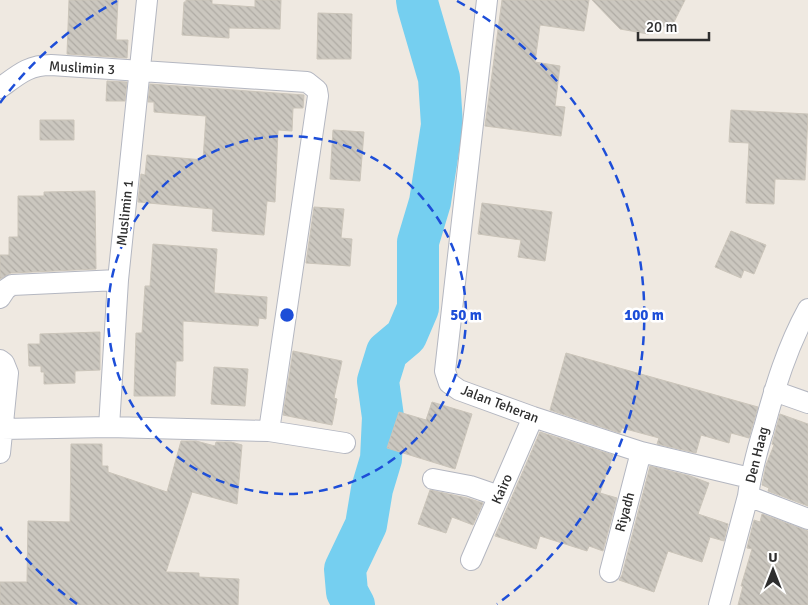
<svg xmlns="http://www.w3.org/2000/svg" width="808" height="605" font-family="Signika,sans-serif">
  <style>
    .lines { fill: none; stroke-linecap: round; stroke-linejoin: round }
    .river { stroke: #75cff0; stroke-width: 42 }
    .building { fill: url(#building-back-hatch); stroke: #cbc5ba }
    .street-casing { stroke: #b4b7c1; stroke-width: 22 }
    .street { stroke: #fff; stroke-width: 20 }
    .ring { fill: none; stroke: #1d4ed8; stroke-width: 2.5; stroke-dasharray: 9 6 }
    .labels { text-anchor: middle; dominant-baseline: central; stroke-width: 5; stroke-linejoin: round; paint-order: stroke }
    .street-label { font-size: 14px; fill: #2e2e2e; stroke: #fff }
    .centre { fill: #1d4ed8; stroke: #fff; stroke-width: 2.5 }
    .ring-label { font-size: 15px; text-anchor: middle; font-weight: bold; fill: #1d4ed8; stroke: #fff; stroke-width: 5; stroke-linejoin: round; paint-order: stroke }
  </style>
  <defs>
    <pattern id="building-back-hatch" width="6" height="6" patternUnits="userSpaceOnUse" patternTransform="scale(1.25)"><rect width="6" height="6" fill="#cbc7bf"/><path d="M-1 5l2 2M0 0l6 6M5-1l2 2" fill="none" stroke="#afaba4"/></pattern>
  </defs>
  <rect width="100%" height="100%" fill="#efe9e1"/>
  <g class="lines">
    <!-- river -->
    <path class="river" d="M 354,605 L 347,592 L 345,569 L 366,525 L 372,489 L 381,459 L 383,417 L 378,381 L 387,352 L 406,336 L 418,308 L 418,242 L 430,202 L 442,125 L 439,78 L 418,6 L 417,0"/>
  </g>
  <!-- building -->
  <path class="building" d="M 69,0 L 118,0 L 116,40 L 128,40 L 127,58 L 67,54 Z
    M 186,0 L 212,0 L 212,4 L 255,7 L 255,0 L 281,0 L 280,29 L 229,28 L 229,38 L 182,35 L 184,2 L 186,2 Z
    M 502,0 L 589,0 L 584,31 L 540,25 L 535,62 L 560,66 L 555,106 L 565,107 L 561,136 L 485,126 Z
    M 592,0 L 685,0 L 674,22 L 648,34 L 620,29 Z
    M 318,13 L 352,14 L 351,59 L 317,59 Z
    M 107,81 L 127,82 L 125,101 L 106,101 Z
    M 150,84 L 304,95 L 303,108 L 293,108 L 292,131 L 278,130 L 275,202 L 267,201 L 264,235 L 212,231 L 213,209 L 138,202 L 141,174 L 145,175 L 147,155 L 203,160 L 206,116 L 154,112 L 154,102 L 148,102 Z
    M 731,110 L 808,114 L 805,180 L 775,179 L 774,204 L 746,203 L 749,143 L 729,142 Z
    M 40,120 L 74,120 L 74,140 L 40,140 Z
    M 333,130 L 364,132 L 360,181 L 330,179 Z
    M 95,191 L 96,269 L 11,273 L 0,279 L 0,255 L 9,255 L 9,237 L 18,237 L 18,196 L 44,196 L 44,192 Z
    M 482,203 L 552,212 L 545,261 L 518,257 L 521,240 L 478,234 Z
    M 314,207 L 344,209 L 341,238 L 352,239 L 350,266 L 306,263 Z
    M 731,231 L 766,245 L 754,274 L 744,270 L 741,278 L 715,267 Z
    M 153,244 L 217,249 L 214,293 L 267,297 L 266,319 L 259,318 L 258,326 L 183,321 L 183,361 L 176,361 L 175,396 L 134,396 L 136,333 L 142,333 L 145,286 L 150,286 Z
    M 100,332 L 100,370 L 75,371 L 75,383 L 44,384 L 44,372 L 41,372 L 41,366 L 29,366 L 28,344 L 40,344 L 40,334 Z
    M 293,351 L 342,361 L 334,398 L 337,399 L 332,425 L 283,415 Z
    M 566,353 L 758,407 L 749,438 L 731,433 L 729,443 L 701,435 L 696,453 L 657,444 L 659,438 L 622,428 L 620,433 L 550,410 Z
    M 214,367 L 248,369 L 245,406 L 211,404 Z
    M 432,402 L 472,414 L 455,469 L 387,448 L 399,412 L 426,420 Z
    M 780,414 L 808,424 L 808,506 L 768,491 L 769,488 L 762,485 L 766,465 L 774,445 L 772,444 Z
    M 540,432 L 613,455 L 600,493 L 617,498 L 603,551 L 589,546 L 587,551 L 540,536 L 536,549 L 495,536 Z
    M 181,441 L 196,441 L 215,446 L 216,442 L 231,442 L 242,445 L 237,504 L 192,492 L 166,572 L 199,573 L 199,577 L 239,579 L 238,605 L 0,605 L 0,582 L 27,582 L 28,521 L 70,522 L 71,444 L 102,444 L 102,466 L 108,466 L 108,472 L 167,492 Z
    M 650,466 L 690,476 L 709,483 L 698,514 L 728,524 L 724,541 L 710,537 L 702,562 L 668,551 L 654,592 L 619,580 L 622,575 Z
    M 430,490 L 467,498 L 483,503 L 473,525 L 452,517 L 446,533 L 418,524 Z
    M 762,514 L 808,531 L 808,605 L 738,605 L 743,586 L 741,586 L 752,549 L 747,548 L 754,520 L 760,522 Z"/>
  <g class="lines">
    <!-- street casing -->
    <g class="street-casing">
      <path id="street" d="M 487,0 L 445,371 L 449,383 L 459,390 L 533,417 L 641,452 L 750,478
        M 0,88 C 18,75 28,65 51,65 L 307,82 L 317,90 L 318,96 L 269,431
        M 0,298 L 6,289 L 12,285 L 118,280
        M 0,360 L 4,363 L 8,373 L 0,453
        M 774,391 L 808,403
        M 109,427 L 118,280 L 147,0
        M 2,429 L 109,427 L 269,431 L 345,443
        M 433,479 L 470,486 L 499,496
        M 748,496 L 808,519
        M 471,560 L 533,417
        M 610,572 L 641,452
        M 719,605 L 748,496 C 751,473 757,451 764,428 C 775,387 787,347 808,309"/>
    </g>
    <!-- street -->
    <use href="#street" class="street"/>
  </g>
  <!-- distance rings -->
  <g class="ring">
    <circle cx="287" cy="315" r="179"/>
    <path d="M77 604A357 357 0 0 1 0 527M0 103A357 357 0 0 1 117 1M457 1A357 357 0 0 1 497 604"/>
  </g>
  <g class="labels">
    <!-- street labels -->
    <g class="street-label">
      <text transform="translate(82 68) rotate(3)">Muslimin 3</text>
      <text transform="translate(125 213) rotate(-84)">Muslimin 1</text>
      <text transform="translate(500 404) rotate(21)">Jalan Teheran</text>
      <text transform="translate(757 455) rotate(-76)">Den Haag</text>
      <text transform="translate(502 489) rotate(-66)">Kairo</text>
      <text transform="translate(625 512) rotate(-75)">Riyadh</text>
    </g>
  </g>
  <circle cx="287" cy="315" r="8" class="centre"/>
  <g class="ring-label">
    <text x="466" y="320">50 m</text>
    <text x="644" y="320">100 m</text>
  </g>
  <!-- north arrow -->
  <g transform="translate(773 570)" stroke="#ffffff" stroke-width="4" paint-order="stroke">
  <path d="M0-4L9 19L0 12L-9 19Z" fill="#2e2e2e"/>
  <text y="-8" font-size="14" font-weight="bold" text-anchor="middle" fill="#2e2e2e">U</text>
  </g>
  <!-- scale -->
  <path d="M638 32v8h71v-8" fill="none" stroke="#2e2e2e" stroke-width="2.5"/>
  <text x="646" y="32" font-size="15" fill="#2e2e2e" stroke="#ffffff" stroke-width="4" paint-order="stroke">20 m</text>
</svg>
